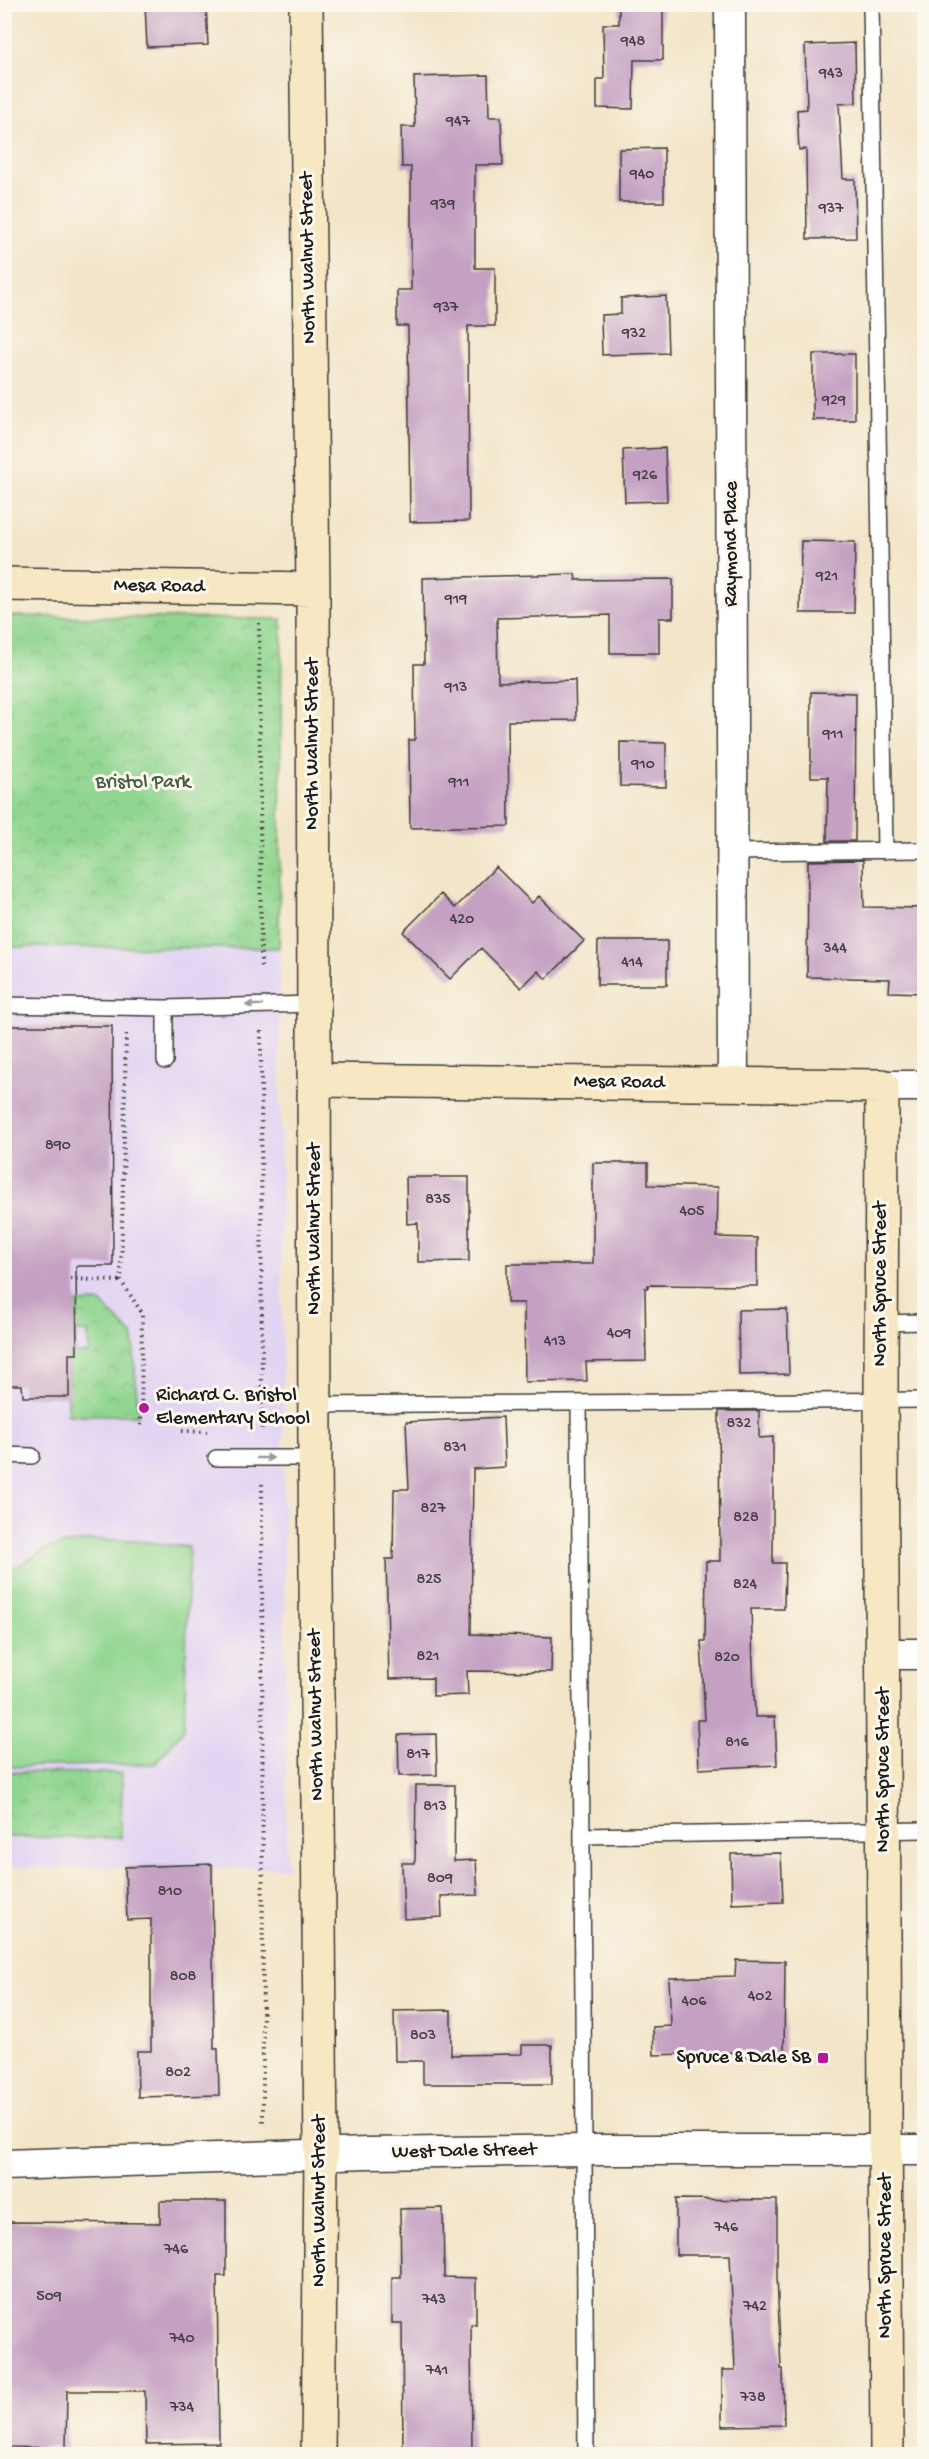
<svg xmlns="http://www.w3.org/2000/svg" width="929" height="2459" font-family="'Gochi Hand',sans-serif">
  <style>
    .built { fill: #e2d4f3 }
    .park { fill: url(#park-crowns); stroke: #567956; stroke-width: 1.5 }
    .garden { fill: #91d690; stroke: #567956; stroke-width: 1.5 }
    .building { fill: #c4a0c2 }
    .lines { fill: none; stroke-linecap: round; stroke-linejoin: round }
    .lane-casing { stroke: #3c3a36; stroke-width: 18 }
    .street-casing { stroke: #3c3a36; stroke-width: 33 }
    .secondary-casing { stroke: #3c3a36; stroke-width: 36 }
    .path { stroke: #3c3a36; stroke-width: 4; stroke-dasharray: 1.5 4.5; stroke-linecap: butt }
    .lane { stroke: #fff; stroke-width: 15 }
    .street { stroke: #fff; stroke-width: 30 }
    .secondary { stroke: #f7e8c3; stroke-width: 33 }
    .oneway { fill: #999 }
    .poi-dot { fill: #b5179e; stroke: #fbf7ec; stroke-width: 2 }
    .labels { text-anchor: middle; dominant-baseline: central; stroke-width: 6; stroke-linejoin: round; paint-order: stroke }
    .number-label { font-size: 16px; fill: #463d46 }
    .street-label { font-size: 20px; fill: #1c1c1c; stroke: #fbf7ec }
    .park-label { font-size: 20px; fill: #455d45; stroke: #fbf7ec }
    .poi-label { font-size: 20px; fill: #1c1c1c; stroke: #fbf7ec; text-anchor: start }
  </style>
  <defs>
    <pattern id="park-crowns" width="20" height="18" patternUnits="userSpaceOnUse" patternTransform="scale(1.5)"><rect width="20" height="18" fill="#91d690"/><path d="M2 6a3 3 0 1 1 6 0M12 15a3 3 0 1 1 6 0" fill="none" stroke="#7cb77c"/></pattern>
  </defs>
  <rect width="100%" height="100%" fill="#fbf7ec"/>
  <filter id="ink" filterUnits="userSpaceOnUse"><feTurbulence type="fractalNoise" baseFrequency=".0167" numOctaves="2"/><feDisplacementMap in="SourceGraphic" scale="12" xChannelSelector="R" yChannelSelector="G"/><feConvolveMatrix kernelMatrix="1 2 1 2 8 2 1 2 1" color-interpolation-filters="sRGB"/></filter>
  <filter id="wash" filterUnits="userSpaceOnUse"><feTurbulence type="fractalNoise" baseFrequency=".008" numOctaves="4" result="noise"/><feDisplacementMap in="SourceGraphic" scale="24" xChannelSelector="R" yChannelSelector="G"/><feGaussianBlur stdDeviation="1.35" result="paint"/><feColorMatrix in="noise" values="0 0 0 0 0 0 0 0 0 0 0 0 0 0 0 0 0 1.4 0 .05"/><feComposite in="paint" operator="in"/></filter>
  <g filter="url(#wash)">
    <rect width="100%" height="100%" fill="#f3e5c9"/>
    <!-- built -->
    <path class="built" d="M 5,947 L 279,948 L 287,1868 L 5,1867 Z"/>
    <!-- park -->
    <path class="park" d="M 5,616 L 282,619 L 279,948 L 5,947 Z
      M 101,1302 L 133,1336 L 138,1415 L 68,1415 L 69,1354 L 89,1353 L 88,1332 L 76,1332 L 76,1303 Z
      M 5,1772 L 122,1773 L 121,1838 L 5,1837 Z"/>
    <!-- garden -->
    <path class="garden" d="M 92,1540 L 128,1540 L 189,1547 L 184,1729 L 155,1764 L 5,1767 L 5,1573 L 50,1547 Z"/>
    <g id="blocks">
      <!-- building -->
      <path class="building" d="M 145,4 L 206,4 L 208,45 L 147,47 Z
        M 619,4 L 663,4 L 663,60 L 634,60 L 633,109 L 597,108 L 597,79 L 604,79 L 603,24 L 619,24 Z
        M 855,43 L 856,103 L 839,104 L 843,179 L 855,179 L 856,238 L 807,239 L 806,149 L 799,150 L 797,110 L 807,109 L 805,45 Z
        M 488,75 L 489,117 L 501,117 L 503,165 L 475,165 L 475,268 L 495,268 L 495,326 L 468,326 L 469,521 L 410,522 L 408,326 L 397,326 L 397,290 L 411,290 L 411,167 L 402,167 L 401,127 L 415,127 L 414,77 Z
        M 664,148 L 664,202 L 619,202 L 619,149 Z
        M 666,296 L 668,353 L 602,355 L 601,315 L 621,314 L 621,298 Z
        M 813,354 L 855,354 L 855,420 L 813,420 Z
        M 665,448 L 667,501 L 625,502 L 623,450 Z
        M 801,541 L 855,542 L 854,613 L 800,613 Z
        M 575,574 L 576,580 L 673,579 L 673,618 L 659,618 L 659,653 L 610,653 L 610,615 L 497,618 L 498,682 L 575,680 L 576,720 L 508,721 L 509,826 L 410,828 L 409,740 L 415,740 L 414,664 L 424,664 L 423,578 Z
        M 811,692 L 856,693 L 855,841 L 827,841 L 828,777 L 811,777 Z
        M 620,742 L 666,743 L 666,787 L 620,786 Z
        M 863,860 L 864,907 L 924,908 L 924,993 L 889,992 L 890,979 L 807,977 L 808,861 Z
        M 496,867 L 532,903 L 539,896 L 584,941 L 546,979 L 538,971 L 521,988 L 481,948 L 450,979 L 403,932 L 441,894 L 455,908 Z
        M 598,941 L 667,941 L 667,985 L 597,985 Z
        M 4,1026 L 112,1026 L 113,1266 L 76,1266 L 77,1354 L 69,1354 L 69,1397 L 23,1397 L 22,1385 L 4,1385 Z
        M 593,1163 L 648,1163 L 648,1185 L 718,1187 L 717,1237 L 757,1238 L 757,1286 L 648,1285 L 648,1288 L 645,1288 L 646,1361 L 586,1362 L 587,1381 L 525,1382 L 524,1303 L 507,1303 L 507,1264 L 593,1264 Z
        M 406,1177 L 469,1177 L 469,1261 L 418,1262 L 418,1223 L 407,1224 Z
        M 787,1309 L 789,1374 L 739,1375 L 738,1310 Z
        M 719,1411 L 759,1411 L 759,1438 L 773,1437 L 773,1563 L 785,1563 L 784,1609 L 751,1609 L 755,1717 L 775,1717 L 777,1765 L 699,1769 L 697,1720 L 705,1720 L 701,1641 L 705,1641 L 706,1561 L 720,1561 Z
        M 503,1417 L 505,1467 L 473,1469 L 471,1634 L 552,1637 L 551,1672 L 467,1671 L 468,1695 L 433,1696 L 433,1678 L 389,1679 L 386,1559 L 393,1559 L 394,1489 L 409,1489 L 406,1422 Z
        M 436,1734 L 437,1775 L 399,1776 L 398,1735 Z
        M 416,1785 L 455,1785 L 454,1861 L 476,1860 L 478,1895 L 441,1896 L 442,1917 L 404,1919 L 402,1863 L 415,1863 Z
        M 781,1853 L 783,1902 L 732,1904 L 731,1854 Z
        M 212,1864 L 214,2049 L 218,2049 L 219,2095 L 138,2097 L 137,2051 L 151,2051 L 151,1919 L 127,1920 L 125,1867 Z
        M 736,1960 L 785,1961 L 784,2058 L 746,2058 L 746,2052 L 654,2055 L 653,2027 L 671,2026 L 669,1978 L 735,1976 Z
        M 451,2010 L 451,2055 L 522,2054 L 522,2045 L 552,2045 L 552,2084 L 423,2084 L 423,2061 L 395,2061 L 394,2011 Z
        M 676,2199 L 777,2200 L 777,2276 L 781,2369 L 783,2369 L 784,2425 L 722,2426 L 722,2370 L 735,2370 L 730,2255 L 676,2255 Z
        M 160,2201 L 226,2201 L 226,2276 L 217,2276 L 219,2443 L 146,2444 L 145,2391 L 67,2391 L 66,2448 L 4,2447 L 6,2222 L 160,2223 Z
        M 443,2208 L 444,2277 L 476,2278 L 476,2324 L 471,2324 L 472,2454 L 403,2454 L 402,2323 L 392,2323 L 392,2277 L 401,2277 L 400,2209 Z"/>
    </g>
  </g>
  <g filter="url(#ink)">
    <use href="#blocks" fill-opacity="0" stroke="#3c3a36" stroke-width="1.5"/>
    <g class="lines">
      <!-- lane casing -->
      <g class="lane-casing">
        <path id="lane" d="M 871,4 L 885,851
          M 733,852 L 924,850
          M 4,1005 L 165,1008
          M 165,1061 L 165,1008 L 313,1004
          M 881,1323 L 924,1322
          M 579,1403 L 586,2454
          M 315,1405 L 924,1400
          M 4,1455 L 32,1456
          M 216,1458 L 315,1458
          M 583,1836 L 924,1830"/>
      </g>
      <!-- street casing -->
      <g class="street-casing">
        <path id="street" d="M 730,4 L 733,1084
          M 882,1086 L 924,1086
          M 884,1654 L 924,1654
          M 4,2165 L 368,2153 L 584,2150 L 924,2150"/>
      </g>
      <!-- secondary casing -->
      <g class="secondary-casing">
        <path id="secondary" d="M 306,4 L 313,589 L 315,1458 L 321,2154 L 318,2454
          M 4,584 L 313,589
          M 314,1080 L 882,1086 L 881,1401 L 887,2454"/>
      </g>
      <!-- path -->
      <path class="path" d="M 259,623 L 261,971
        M 261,1031 L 262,1431
        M 126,1034 L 121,1281 L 142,1313 L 141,1429
        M 70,1279 L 121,1281
        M 182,1431 L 207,1432
        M 262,1484 L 263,2124"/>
      <!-- lane -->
      <use href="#lane" class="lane"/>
      <!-- street -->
      <use href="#street" class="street"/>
      <!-- secondary -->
      <use href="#secondary" class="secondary"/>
    </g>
    <!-- one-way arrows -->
    <defs><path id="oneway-solid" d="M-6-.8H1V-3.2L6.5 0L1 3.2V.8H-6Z" transform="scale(1.5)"/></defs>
    <g class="oneway">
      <use href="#oneway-solid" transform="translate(254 1005) rotate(179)"/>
      <use href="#oneway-solid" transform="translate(265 1458)"/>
    </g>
  </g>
  <!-- markers -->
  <g class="poi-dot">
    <circle cx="144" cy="1408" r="6"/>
    <rect x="817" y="2052" width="12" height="12" rx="3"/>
  </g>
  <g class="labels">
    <!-- number labels -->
    <g class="number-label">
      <text x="633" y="42">948</text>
      <text x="831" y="74">943</text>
      <text x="458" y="122">947</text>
      <text x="642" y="175">940</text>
      <text x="443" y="205">939</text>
      <text x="831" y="209">937</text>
      <text x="446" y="308">937</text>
      <text x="634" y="334">932</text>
      <text x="834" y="401">929</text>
      <text x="645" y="476">926</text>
      <text x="827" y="577">921</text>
      <text x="456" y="600">919</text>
      <text x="456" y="688">913</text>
      <text x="833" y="735">911</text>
      <text x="643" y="765">910</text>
      <text x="459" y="783">911</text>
      <text x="462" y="920">420</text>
      <text x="835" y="949">344</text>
      <text x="632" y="963">414</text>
      <text x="58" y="1146">890</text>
      <text x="438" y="1200">835</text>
      <text x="692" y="1212">405</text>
      <text x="619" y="1334">409</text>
      <text x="555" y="1342">413</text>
      <text x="739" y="1424">832</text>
      <text x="455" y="1448">831</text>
      <text x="433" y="1509">827</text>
      <text x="746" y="1518">828</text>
      <text x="429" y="1580">825</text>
      <text x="745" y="1585">824</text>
      <text x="428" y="1657">821</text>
      <text x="727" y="1658">820</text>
      <text x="737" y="1743">816</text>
      <text x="418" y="1755">817</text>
      <text x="435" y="1807">813</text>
      <text x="440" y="1879">809</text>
      <text x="170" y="1892">810</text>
      <text x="183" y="1977">808</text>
      <text x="760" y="1997">402</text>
      <text x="694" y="2002">406</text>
      <text x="423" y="2036">803</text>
      <text x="178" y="2073">802</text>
      <text x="726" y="2228">746</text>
      <text x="176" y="2250">746</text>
      <text x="49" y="2297">509</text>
      <text x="434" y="2300">743</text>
      <text x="755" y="2307">742</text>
      <text x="182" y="2339">740</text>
      <text x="437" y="2371">741</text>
      <text x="753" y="2398">738</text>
      <text x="182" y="2408">734</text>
    </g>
    <!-- street labels -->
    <g class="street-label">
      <text transform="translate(309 258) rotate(-91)">North Walnut Street</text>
      <text transform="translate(732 544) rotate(-90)">Raymond Place</text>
      <text transform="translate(159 587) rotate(1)">Mesa Road</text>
      <text transform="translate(313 744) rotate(-90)">North Walnut Street</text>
      <text transform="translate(619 1083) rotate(1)">Mesa Road</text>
      <text transform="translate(315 1229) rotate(-90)">North Walnut Street</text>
      <text transform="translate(881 1284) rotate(-90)">North Spruce Street</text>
      <text transform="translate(317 1715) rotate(-91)">North Walnut Street</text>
      <text transform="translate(884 1770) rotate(-90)">North Spruce Street</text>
      <text transform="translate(464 2152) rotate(-1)">West Dale Street</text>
      <text transform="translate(320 2201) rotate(-90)">North Walnut Street</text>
      <text transform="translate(886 2256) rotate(-90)">North Spruce Street</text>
    </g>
    <!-- park labels -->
    <g class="park-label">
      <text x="143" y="783">Bristol Park</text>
    </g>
    <!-- poi labels -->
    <g class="poi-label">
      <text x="156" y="1396">Richard C. Bristol<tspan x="156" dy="23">Elementary School</tspan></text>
      <text x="811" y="2058" text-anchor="end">Spruce &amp; Dale SB</text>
    </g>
  </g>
  <!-- margin -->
  <rect width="929" height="2459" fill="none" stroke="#fbf7ec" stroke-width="24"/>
</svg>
